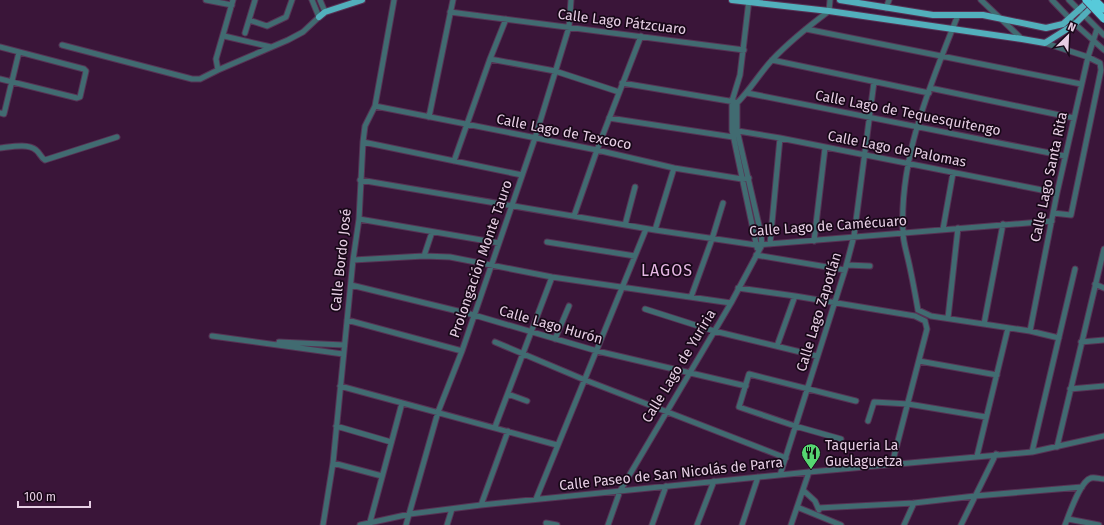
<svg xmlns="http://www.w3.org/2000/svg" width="1104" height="525" font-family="'Fira Sans',sans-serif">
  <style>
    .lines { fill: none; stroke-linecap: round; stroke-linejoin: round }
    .minor-casing { stroke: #563354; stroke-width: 7 }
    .major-casing { stroke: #563354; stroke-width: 8 }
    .minor { stroke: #416b71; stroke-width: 5 }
    .major { stroke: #52afbc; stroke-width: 6 }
    .highway-bridge-casing { stroke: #563354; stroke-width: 9; stroke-linecap: butt }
    .highway-bridge { stroke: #57cada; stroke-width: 7 }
    .labels { text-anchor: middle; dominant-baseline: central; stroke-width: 3.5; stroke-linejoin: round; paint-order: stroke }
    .street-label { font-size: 14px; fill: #e6cee4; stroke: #180818 }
    .poi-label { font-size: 14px; fill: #e6cee4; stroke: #180818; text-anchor: start }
    .quarter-label { font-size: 16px; letter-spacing: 1px; fill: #e5b7e3; stroke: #180818 }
  </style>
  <rect width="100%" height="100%" fill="#3a1539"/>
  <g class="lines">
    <!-- minor casing -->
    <g class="minor-casing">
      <path id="minor" d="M 206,0 L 232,5
        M 320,0 L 325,12
        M 749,0 L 740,75 L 732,101 L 732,130 L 757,248
        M 981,0 L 1022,39
        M 1052,0 L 1075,24 L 1104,50
        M 1069,0 L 1104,35
        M 886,8 L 889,0
        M 450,12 L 744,50
        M 249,20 L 267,26 L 286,17 L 292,0
        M 806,29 L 1081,84
        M 245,33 L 255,0
        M 224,36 L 271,47
        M 1045,43 L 1088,57 L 1100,63 L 1101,70 L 1071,215 L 1053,213
        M 62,45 L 192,79 L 200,79 L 218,70 L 288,40 L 303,32 L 319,17 L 312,0
        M 0,47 L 84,69 L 86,71 L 80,97 L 77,98 L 0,79
        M 490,59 L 555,71 L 619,92
        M 772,60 L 929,93
        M 218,70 L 216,59 L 233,0
        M 622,83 L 735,102
        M 930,88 L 1074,118
        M 747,93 L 1065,156
        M 737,103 C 750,90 760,73 772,60 C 789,42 809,26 829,11 L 830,0
        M 375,106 L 597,150 L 674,168 L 742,179 L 749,178
        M 0,113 L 4,114 L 19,52
        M 429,117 L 453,0
        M 609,118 L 733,137
        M 732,130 L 780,138 L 1057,193
        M 363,142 L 522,175
        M 0,148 C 10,147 28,143 36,150 C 40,153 41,158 45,160 L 117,137
        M 454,161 L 490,59 L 506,19
        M 360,180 L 655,230 L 756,245 L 1052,221
        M 574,216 L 597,150 L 641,36
        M 359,219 L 499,243
        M 625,225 L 635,187
        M 943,229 L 953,173
        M 655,230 L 674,168
        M 814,241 L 825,148
        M 547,242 L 635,256
        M 770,244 L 780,138
        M 756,255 L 845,270
        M 424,256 L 432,232
        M 353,260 L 424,256 L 450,257 L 552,277 L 731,303
        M 847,265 L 870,266
        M 1095,284 L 1104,288
        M 351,285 L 474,315 L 597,351 L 746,386
        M 738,288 L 795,296 L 915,316 L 925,321
        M 691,297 L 712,239 L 723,203
        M 645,309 L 714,331 L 817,356
        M 918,310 C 915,293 912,276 908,259 C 906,250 903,241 903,232 C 899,157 931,83 958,15
        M 918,310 L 931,316 L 1030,331 L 1059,338
        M 948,318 L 958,228
        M 347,320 L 462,351
        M 984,324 L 1003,224
        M 1030,331 L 1057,193 L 1088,57 L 1097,29
        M 212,336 L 343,354
        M 555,339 L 569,306
        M 279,342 L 344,345
        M 495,342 L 585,380 L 786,458
        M 1081,342 L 1104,340
        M 777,346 L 795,296
        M 919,361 L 997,375
        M 340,386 L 557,445
        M 1070,389 L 1104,386
        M 508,394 L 527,401
        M 868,421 L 874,402 L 908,404 L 986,417
        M 336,426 L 391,442
        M 495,427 L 552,277
        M 841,439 L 795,426 L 739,407 L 749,374 L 856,401
        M 1057,447 L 1104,249
        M 1032,452 L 1075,269
        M 977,456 L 1008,328
        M 333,463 L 382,476
        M 892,464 L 927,329 L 925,321
        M 780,475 L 845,270 L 854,236 L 874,82
        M 803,490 L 815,501 L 819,510
        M 536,499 L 646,229
        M 481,505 L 508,431
        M 797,507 L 841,525
        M 818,508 L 914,503 L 975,496 L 1082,487
        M 1068,519 L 1099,525
        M 370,522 L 402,403
        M 546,523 L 557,525
        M 323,525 L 333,463 L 353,260 L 359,219 L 363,142 L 365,126 L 375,106 L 394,0
        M 360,525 L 410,514 L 481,505 L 809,472 L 1032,452 L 1104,436
        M 406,525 L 438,412 L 462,351 L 535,138 L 569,27 L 571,0
        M 447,525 L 452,509
        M 608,525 L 620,491 L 731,303 L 762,245 L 761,234 L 737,130 L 737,103
        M 652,525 L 666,486
        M 697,525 L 714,481
        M 742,525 L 758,477
        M 791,525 L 809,472
        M 904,525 L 914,503
        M 961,525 L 996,454
        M 1065,525 C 1069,515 1080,481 1091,478 C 1095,477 1100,479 1104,479"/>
    </g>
    <!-- major casing -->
    <g class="major-casing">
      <path id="major" d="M 732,0 L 829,11 L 1022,39 L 1045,43 L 1075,24 L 1095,4
        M 840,0 L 933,15 L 983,15 L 1046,28 L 1063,24 L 1090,0
        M 319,17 L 325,12 L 362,0"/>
    </g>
    <!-- minor -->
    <use href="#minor" class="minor"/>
    <!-- major -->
    <use href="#major" class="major"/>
    <!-- highway-bridge casing -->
    <g class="highway-bridge-casing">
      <path id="highway-bridge" d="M 1086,0 L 1104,19
        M 1095,0 L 1104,9"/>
    </g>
    <!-- highway-bridge -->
    <use href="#highway-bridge" class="highway-bridge"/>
  </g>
  <!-- icons -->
  <defs>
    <g id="restaurant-pin" transform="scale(1)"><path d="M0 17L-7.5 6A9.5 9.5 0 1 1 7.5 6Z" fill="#56d671" stroke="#180818"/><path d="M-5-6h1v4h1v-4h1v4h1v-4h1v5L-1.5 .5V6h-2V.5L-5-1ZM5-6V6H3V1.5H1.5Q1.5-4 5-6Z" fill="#111"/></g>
  </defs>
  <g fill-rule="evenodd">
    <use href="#restaurant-pin" x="811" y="453"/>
  </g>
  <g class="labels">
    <!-- street labels -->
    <g class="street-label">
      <text transform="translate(622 22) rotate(7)">Calle Lago Pátzcuaro</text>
      <text transform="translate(908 113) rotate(11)">Calle Lago de Tequesquitengo</text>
      <text transform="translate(564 132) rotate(11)">Calle Lago de Texcoco</text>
      <text transform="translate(897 149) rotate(11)">Calle Lago de Palomas</text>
      <text transform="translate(1049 177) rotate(-78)">Calle Lago Santa Rita</text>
      <text transform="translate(828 226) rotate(-4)">Calle Lago de Camécuaro</text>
      <text transform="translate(481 259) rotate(-71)">Prolongación Monte Tauro</text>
      <text transform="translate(341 260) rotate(-84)">Calle Bordo José</text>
      <text transform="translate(819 312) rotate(-73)">Calle Lago Zapotlán</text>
      <text transform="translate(551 325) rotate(16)">Calle Lago Hurón</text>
      <text transform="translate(679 366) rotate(-59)">Calle Lago de Yuriria</text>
      <text transform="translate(671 474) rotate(-6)">Calle Paseo de San Nicolás de Parra</text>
    </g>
    <!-- poi labels -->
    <g class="poi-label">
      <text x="825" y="445">Taqueria La<tspan x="825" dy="16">Guelaguetza</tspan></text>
    </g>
    <!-- quarter labels -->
    <g class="quarter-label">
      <text x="667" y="270">LAGOS</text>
    </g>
  </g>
  <!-- north arrow -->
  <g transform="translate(1068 36) rotate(24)" stroke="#180818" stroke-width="3" paint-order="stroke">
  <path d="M0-3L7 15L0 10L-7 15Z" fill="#e6cee4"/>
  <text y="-6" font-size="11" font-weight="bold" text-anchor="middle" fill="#e6cee4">N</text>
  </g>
  <!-- scale -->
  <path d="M18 501v6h72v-6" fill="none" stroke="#e6cee4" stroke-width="2"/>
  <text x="24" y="501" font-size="12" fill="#e6cee4" stroke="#180818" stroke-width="3" paint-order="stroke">100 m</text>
</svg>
